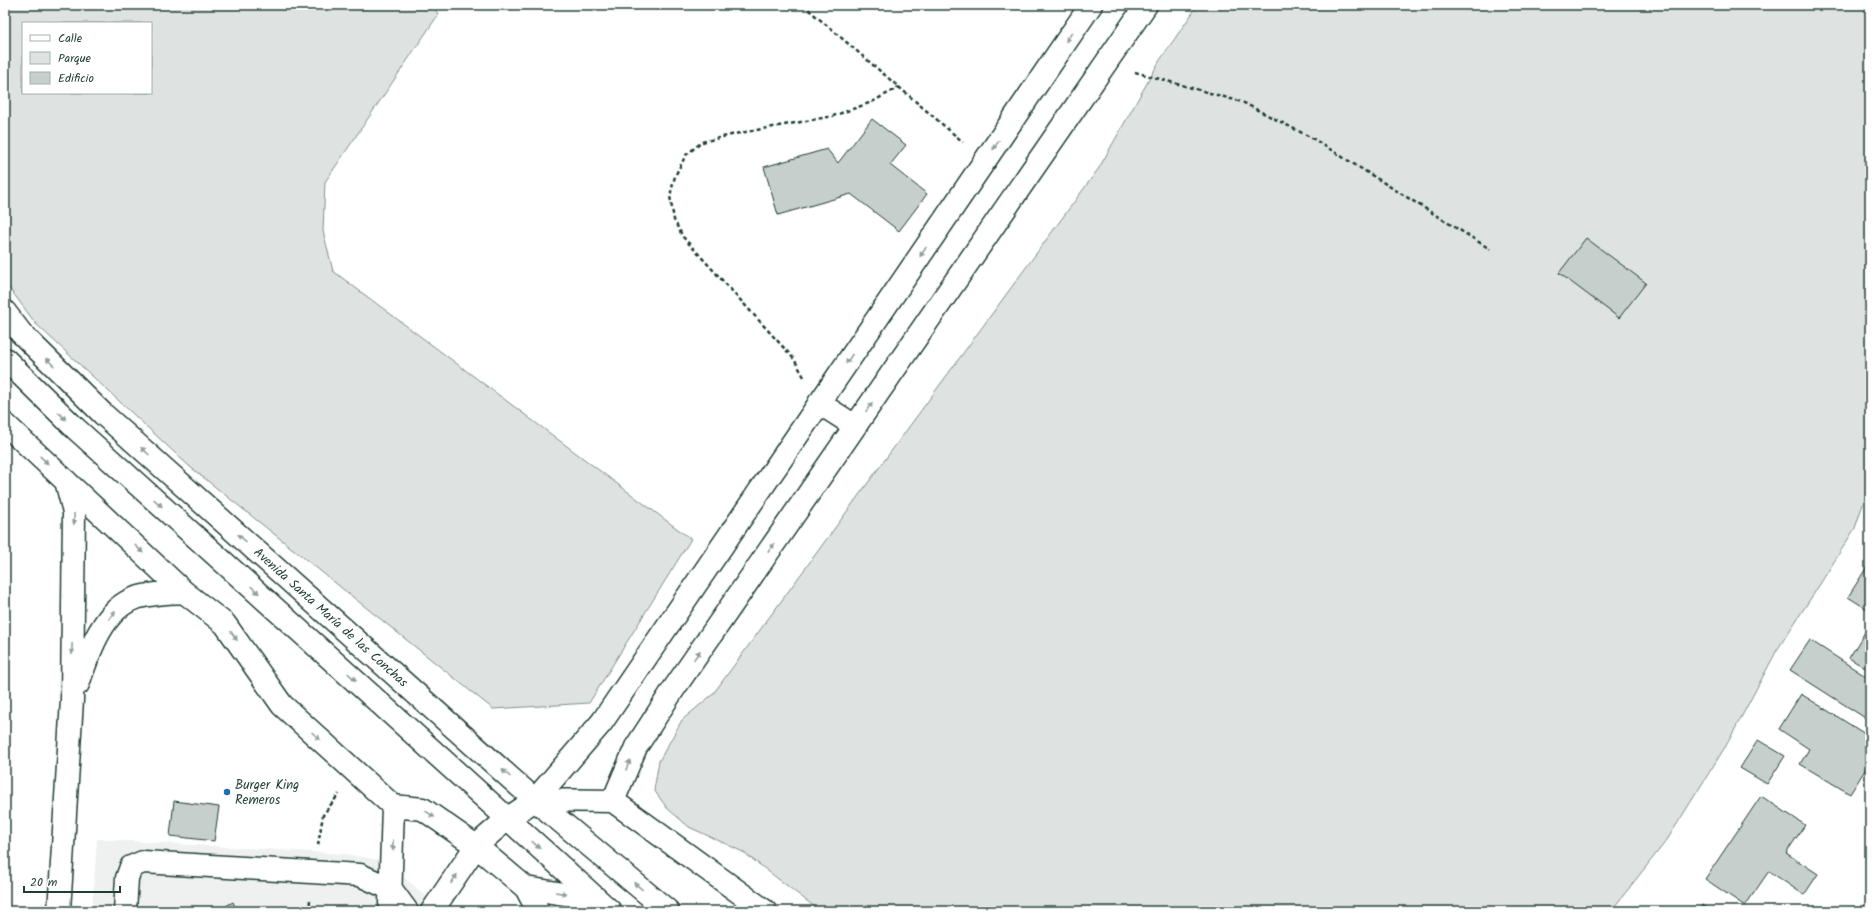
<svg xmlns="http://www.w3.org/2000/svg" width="1875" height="916" font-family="Kalam,sans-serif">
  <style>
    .built { fill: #eef1f0 }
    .green { fill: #dee3e2; stroke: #7e908b; fill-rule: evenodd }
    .building { fill: #c7cfcc; stroke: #1f3d34 }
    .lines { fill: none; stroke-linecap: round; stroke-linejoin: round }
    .minor-casing { stroke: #1f3d34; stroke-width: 25 }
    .major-casing { stroke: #1f3d34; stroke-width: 25 }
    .path { stroke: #1f3d34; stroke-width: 2.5; stroke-dasharray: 4 3; stroke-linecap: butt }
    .minor { stroke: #fff; stroke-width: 22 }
    .major { stroke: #fff; stroke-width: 22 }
    .oneway { fill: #8f9e9a }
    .poi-dot { fill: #1f6fb2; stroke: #fff; stroke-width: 1.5 }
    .labels { text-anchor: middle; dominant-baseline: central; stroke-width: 4; stroke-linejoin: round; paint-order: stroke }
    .street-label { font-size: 13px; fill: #1f3d34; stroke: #fff }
    .poi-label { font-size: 13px; fill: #1f3d34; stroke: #fff; text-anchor: start }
  </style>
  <rect width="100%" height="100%" fill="#fff"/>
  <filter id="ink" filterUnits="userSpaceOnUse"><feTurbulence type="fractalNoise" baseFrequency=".025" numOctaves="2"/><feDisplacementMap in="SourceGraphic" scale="8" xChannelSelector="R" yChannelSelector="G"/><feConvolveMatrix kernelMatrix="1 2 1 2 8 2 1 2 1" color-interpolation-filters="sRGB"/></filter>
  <g filter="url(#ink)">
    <!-- built -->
    <path class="built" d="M 97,839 L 345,854 L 385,861 L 443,911 L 92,911 Z"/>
    <!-- green -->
    <path class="green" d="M 5,5 L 434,5 L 438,15 L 325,182 L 323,231 L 333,271 L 691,539 L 589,703 L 493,709 L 189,466 L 36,324 L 5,282 ZM 23,23 L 151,23 L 151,93 L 23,93 Z
      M 1198,5 L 1870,5 L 1870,483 L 1855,528 L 1822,581 L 1777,650 L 1727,744 L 1667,840 L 1611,911 L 820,911 L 743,852 L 689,827 L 667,808 L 654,790 L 659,761 L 682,720 L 713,694 L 1099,168 L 1160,60 Z"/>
    <!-- building -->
    <path class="building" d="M 872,119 L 906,145 L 890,165 L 927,194 L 899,231 L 851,194 L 778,215 L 764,167 L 827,149 L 838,163 Z
      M 1586,238 L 1646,283 L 1619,318 L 1559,273 Z
      M 1870,562 L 1870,611 L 1848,597 Z
      M 1870,624 L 1870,671 L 1849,658 Z
      M 1810,640 L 1870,679 L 1870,721 L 1790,670 Z
      M 1801,694 L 1870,737 L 1870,762 L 1850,794 L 1800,764 L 1809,749 L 1779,729 Z
      M 1758,740 L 1785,756 L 1767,784 L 1740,768 Z
      M 1761,796 L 1805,825 L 1786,853 L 1818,874 L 1804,895 L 1769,871 L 1745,906 L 1705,879 Z
      M 174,801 L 219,807 L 214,841 L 170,836 Z
      M 233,902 L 237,911 L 217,911 Z
      M 1702,905 L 1711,911 L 1699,911 Z"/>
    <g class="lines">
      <!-- minor casing -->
      <g class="minor-casing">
        <path id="minor" d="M 819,403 L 855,426
          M 5,424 L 184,592 L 225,624 L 282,705 L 393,806 L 423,809 L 476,846 L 526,888 L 538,911
          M 78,684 C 88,655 103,608 136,598 C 151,593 169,593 184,592
          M 535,800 L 613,801 L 765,911
          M 613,801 L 636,747 L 673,690 L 1146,5
          M 526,888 L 596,899
          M 390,903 L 393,806
          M 59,911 L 72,700 L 74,512 L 66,481
          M 125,911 L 127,878 L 131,867 L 143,862 L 360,875 L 391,889 L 407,911
          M 432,911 L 476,846 L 507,819 L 535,800 L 602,722 L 1091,5"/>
      </g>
      <!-- major casing -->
      <g class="major-casing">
        <g id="major">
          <path id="s1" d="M 5,312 L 21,333 L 103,414 L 535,800 L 668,911"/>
          <path d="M 5,359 L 75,428 L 610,911"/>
        </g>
      </g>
      <!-- path -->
      <path class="path" d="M 803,5 L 963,142
        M 1135,72 L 1242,102 L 1312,138 L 1490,249
        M 804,377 L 794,359 L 683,237 L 674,220 L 670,196 L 675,176 L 686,155 L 702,142 L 735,134 L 833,116 L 872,102 L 899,87
        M 318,845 L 323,815 L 339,794
        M 309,911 L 310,900"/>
      <!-- minor -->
      <use href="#minor" class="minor"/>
      <!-- major -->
      <use href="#major" class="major"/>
    </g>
    <!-- one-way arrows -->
    <defs><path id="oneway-solid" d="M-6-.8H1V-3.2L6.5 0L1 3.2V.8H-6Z"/></defs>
    <g class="oneway">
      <use href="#oneway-solid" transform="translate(1069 37) rotate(124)"/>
      <use href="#oneway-solid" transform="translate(996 145) rotate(124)"/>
      <use href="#oneway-solid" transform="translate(923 252) rotate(124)"/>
      <use href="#oneway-solid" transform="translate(849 359) rotate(124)"/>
      <use href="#oneway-solid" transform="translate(50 362) rotate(-135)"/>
      <use href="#oneway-solid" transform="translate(869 407) rotate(-55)"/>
      <use href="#oneway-solid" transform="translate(62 416) rotate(45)"/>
      <use href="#oneway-solid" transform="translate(145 451) rotate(-138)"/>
      <use href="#oneway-solid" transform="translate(44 460) rotate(43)"/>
      <use href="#oneway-solid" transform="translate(158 503) rotate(42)"/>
      <use href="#oneway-solid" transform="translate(74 519) rotate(91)"/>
      <use href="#oneway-solid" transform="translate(242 538) rotate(-138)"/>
      <use href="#oneway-solid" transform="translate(771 548) rotate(-55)"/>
      <use href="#oneway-solid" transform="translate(139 549) rotate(43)"/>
      <use href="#oneway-solid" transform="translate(255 590) rotate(42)"/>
      <use href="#oneway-solid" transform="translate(112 615) rotate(-53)"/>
      <use href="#oneway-solid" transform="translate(234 636) rotate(55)"/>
      <use href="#oneway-solid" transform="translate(72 649) rotate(91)"/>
      <use href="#oneway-solid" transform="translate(697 655) rotate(-55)"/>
      <use href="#oneway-solid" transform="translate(352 677) rotate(42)"/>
      <use href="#oneway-solid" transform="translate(316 736) rotate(42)"/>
      <use href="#oneway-solid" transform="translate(628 765) rotate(-67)"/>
      <use href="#oneway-solid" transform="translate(506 773) rotate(-138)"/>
      <use href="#oneway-solid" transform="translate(430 814) rotate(35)"/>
      <use href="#oneway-solid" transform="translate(393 845) rotate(91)"/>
      <use href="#oneway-solid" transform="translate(536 845) rotate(42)"/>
      <use href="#oneway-solid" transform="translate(454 879) rotate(-56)"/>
      <use href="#oneway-solid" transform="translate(638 886) rotate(-140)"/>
      <use href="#oneway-solid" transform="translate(561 893) rotate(9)"/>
    </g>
  </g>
  <!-- markers -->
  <circle class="poi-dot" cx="227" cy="792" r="4"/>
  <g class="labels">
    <!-- street labels -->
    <g class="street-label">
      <text stroke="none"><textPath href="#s1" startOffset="447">Avenida Santa María de las Conchas</textPath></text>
    </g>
    <!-- poi labels -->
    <g class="poi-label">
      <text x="235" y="785">Burger King<tspan x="235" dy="15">Remeros</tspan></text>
    </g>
  </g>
  <!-- margin -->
  <rect width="1875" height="916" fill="none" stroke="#fff" stroke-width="20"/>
  <rect x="10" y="10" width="1855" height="896" fill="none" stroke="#1f3d34" stroke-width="1.5" filter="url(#ink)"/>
  <!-- legend -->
  <rect x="22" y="22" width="130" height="72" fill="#ffffff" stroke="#a5b1ae"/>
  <rect x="30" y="35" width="20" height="6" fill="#ffffff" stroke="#a5b1ae"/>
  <text x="58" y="42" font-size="12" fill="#1f3d34">Calle</text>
  <rect x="30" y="52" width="20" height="12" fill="#dee3e2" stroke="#a5b1ae"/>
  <text x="58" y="62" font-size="12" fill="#1f3d34">Parque</text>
  <rect x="30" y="72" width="20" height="12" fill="#c7cfcc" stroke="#a5b1ae"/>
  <text x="58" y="82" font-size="12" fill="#1f3d34">Edificio</text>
  <!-- scale -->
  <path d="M24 886v6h96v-6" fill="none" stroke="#1f3d34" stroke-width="2"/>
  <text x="30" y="886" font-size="12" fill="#1f3d34" stroke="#ffffff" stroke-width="3" paint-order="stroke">20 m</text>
</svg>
